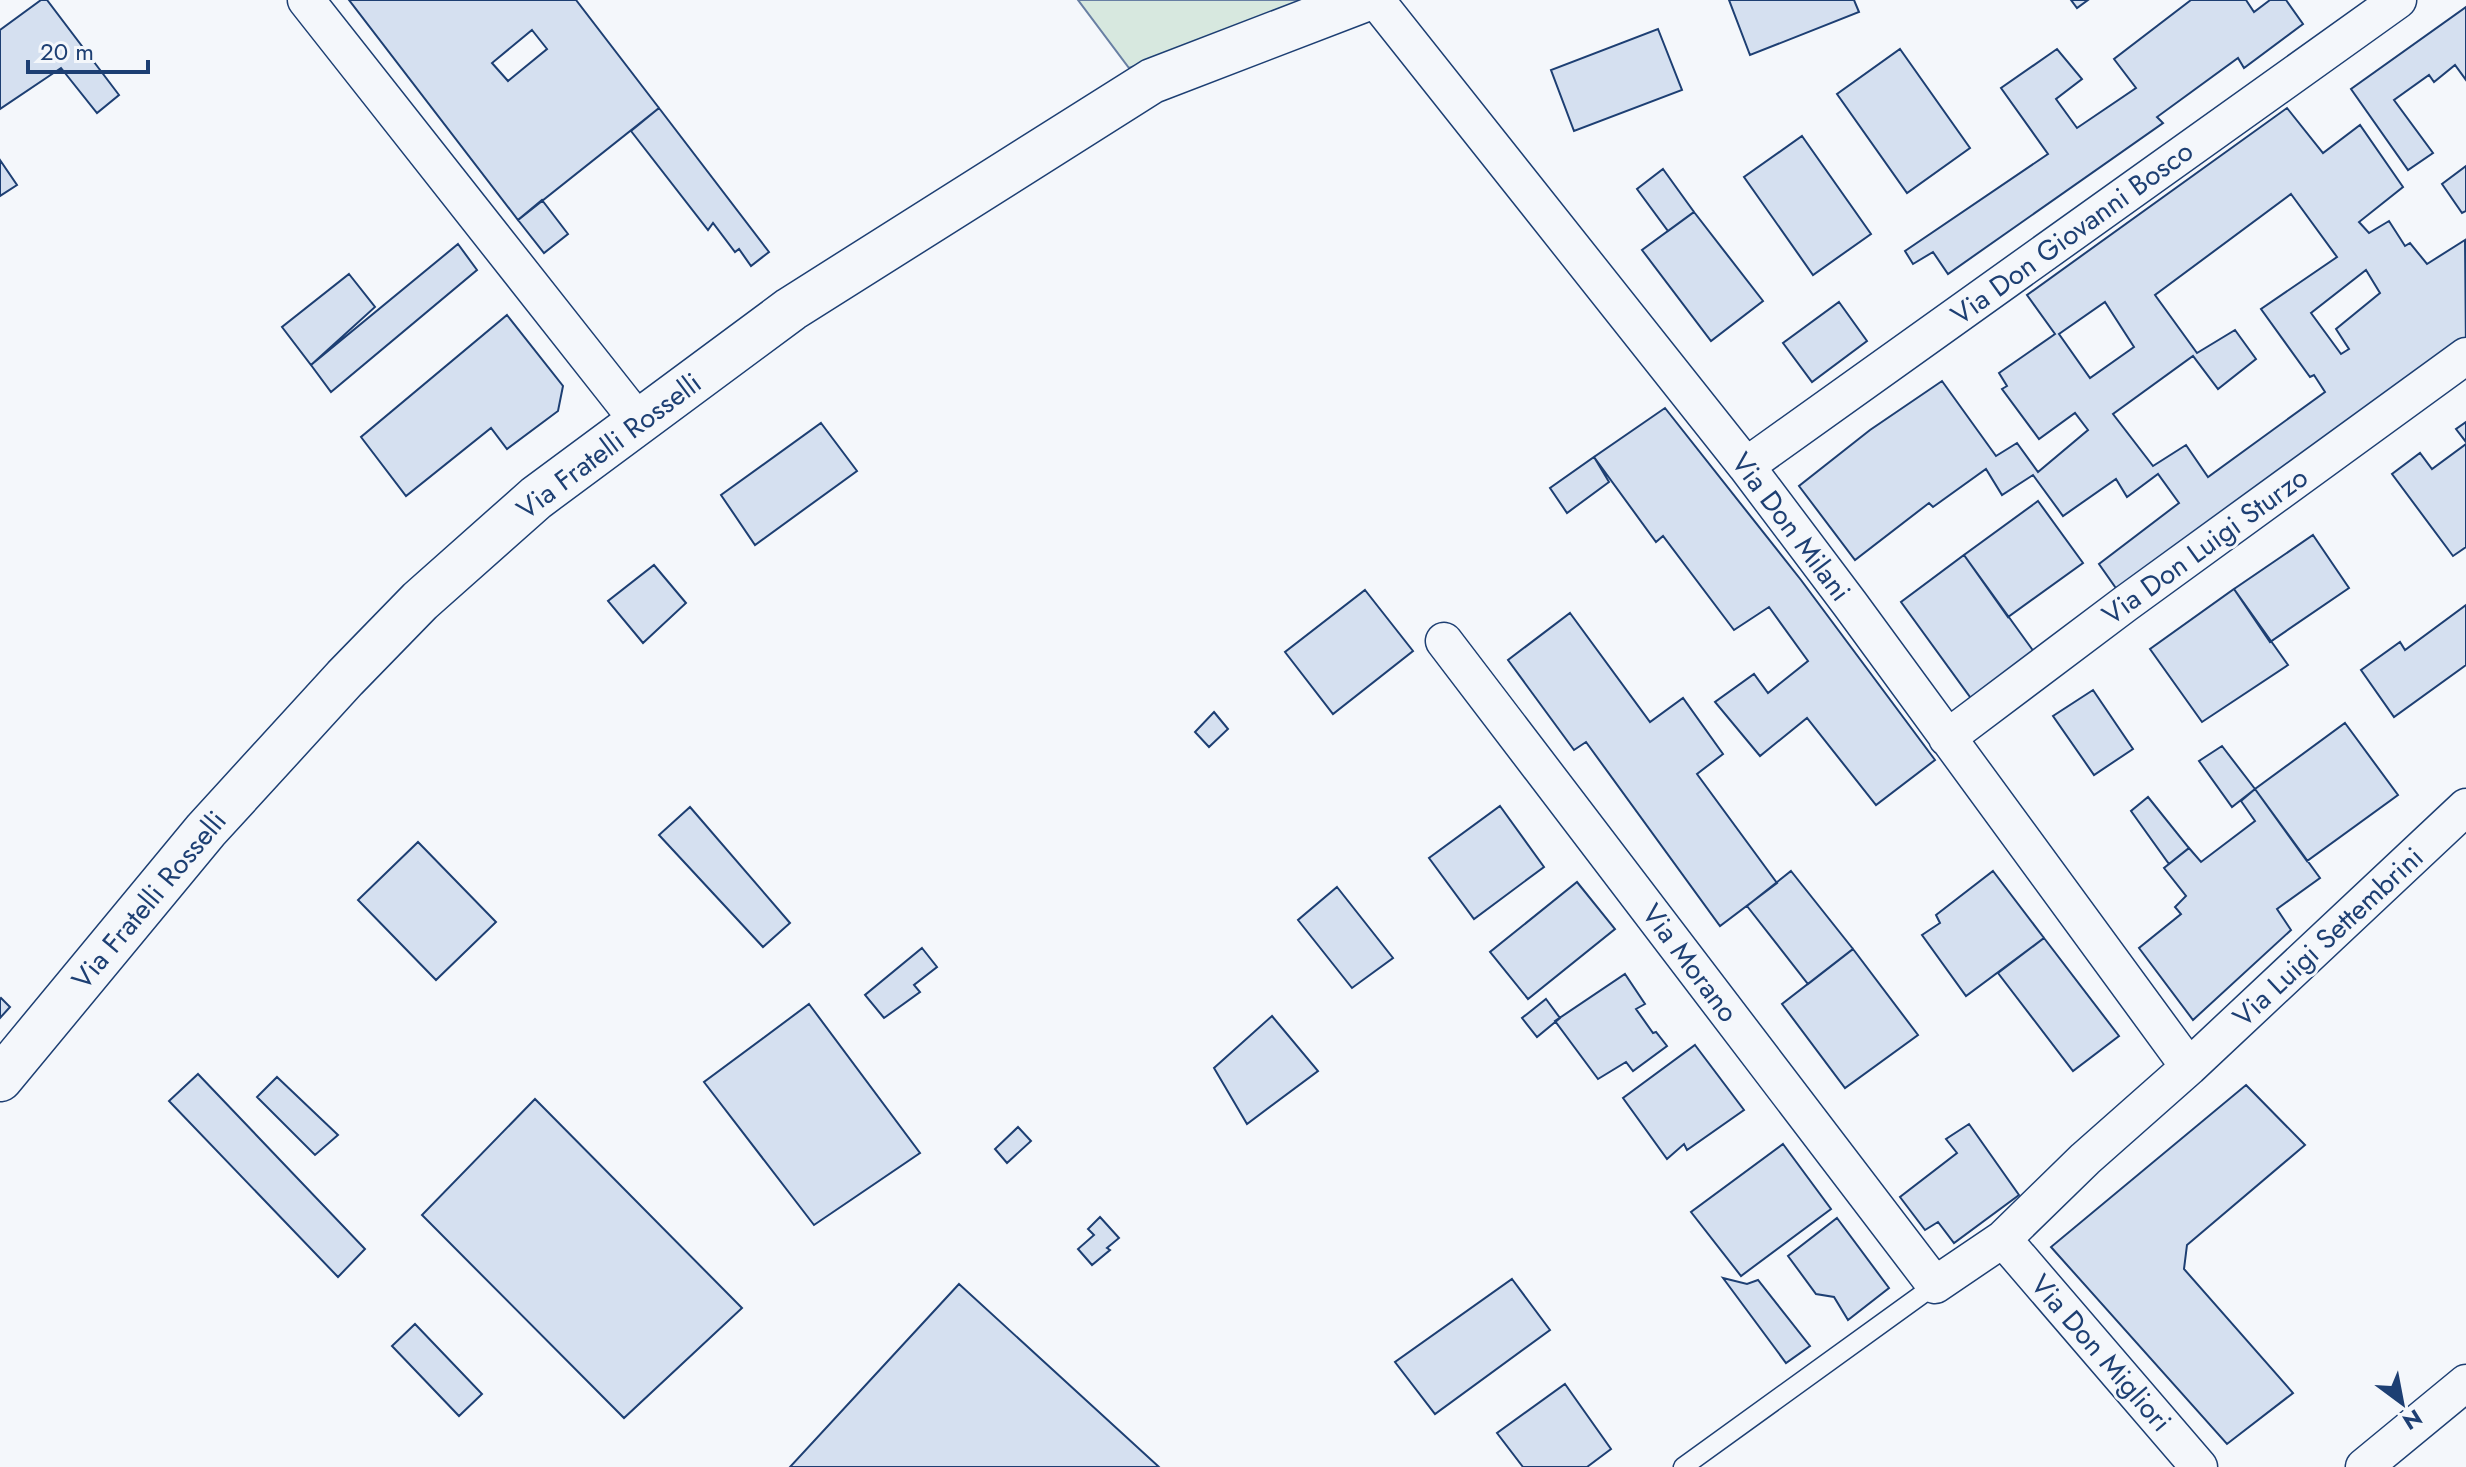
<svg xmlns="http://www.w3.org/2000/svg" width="2466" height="1467" font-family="Jost,sans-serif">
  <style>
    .green { fill: #d7e8df; stroke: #687fa3; stroke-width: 2 }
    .building { fill: #d5e0f0; stroke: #1d3f73; stroke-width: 2; fill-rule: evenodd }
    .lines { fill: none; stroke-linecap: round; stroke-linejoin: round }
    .lane-casing { stroke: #1d3f73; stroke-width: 21 }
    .street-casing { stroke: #1d3f73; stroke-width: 39 }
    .secondary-casing { stroke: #1d3f73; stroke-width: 47 }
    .lane { stroke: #f4f7fb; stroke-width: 18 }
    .street { stroke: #f4f7fb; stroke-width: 36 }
    .secondary { stroke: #f4f7fb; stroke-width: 44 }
    .labels { text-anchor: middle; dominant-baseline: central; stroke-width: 6; stroke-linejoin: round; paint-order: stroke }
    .street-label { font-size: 28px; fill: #1d3f73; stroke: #f4f7fb }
  </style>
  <rect width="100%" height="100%" fill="#f4f7fb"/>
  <!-- green -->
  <path class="green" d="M 1078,0 L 1322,0 L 1129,68 Z"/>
  <!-- building -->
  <path class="building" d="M 41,0 L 47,0 L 119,95 L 97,113 L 61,68 L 0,109 L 0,30 Z
    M 349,0 L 576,0 L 659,108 L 518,220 ZM 532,30 L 547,49 L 508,81 L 492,63 Z
    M 1729,0 L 1854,0 L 1859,12 L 1750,55 Z
    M 2071,0 L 2088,0 L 2077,8 Z
    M 2191,0 L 2246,0 L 2254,12 L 2270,0 L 2286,0 L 2303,24 L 2244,68 L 2238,58 L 2157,117 L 2163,123 L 1948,274 L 1933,252 L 1913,264 L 1905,251 L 2048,154 L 2001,88 L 2057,49 L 2082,79 L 2056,99 L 2077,128 L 2136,88 L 2114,59 Z
    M 2466,7 L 2466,80 L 2455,65 L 2434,82 L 2429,75 L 2394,100 L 2433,153 L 2408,170 L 2351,89 Z
    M 1658,29 L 1682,90 L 1574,131 L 1551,70 Z
    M 1900,49 L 1970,148 L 1907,193 L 1837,94 Z
    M 659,108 L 769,252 L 751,266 L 739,249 L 735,252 L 713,223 L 708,230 L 631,131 Z
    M 2287,108 L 2323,153 L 2360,125 L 2403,187 L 2359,222 L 2369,233 L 2389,221 L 2405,246 L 2410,243 L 2427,264 L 2465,240 L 2466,351 L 2118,591 L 2099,564 L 2179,503 L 2158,474 L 2127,497 L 2116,479 L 2063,516 L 2033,475 L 2002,495 L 1986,469 L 1933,507 L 1929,503 L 1855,560 L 1799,486 L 1870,430 L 1942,381 L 1996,456 L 2017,443 L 2038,472 L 2088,430 L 2075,413 L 2039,439 L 2002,389 L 2007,386 L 1999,373 L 2055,334 L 2027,295 ZM 2291,194 L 2337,257 L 2261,309 L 2310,377 L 2314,375 L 2325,392 L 2208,477 L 2186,445 L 2153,466 L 2113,414 L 2193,356 L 2218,389 L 2256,359 L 2235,330 L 2197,353 L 2155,295 ZM 2366,270 L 2380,293 L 2336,329 L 2349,349 L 2341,354 L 2311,313 ZM 2105,302 L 2134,347 L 2090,378 L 2059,334 Z
    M 1802,136 L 1871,234 L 1813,275 L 1744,177 Z
    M 0,160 L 17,185 L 0,196 Z
    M 2466,166 L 2466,211 L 2462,213 L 2442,184 Z
    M 1663,169 L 1694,212 L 1668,231 L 1637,189 Z
    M 542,200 L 568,234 L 544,253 L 518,220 Z
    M 1694,212 L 1763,301 L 1711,341 L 1642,250 Z
    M 458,244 L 477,270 L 331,392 L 311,365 Z
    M 349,274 L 375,307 L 311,365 L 282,327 Z
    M 1839,302 L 1867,341 L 1812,382 L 1783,343 Z
    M 507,315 L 563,386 L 558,411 L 507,449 L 491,428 L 406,496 L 361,437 Z
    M 1665,408 L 1801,580 L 1935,760 L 1876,805 L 1807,718 L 1760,756 L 1715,702 L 1754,674 L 1768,693 L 1808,661 L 1769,607 L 1734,630 L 1663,536 L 1656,542 L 1594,457 Z
    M 2466,422 L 2466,442 L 2456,429 Z
    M 821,423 L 857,471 L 755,545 L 721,495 Z
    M 2466,444 L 2466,547 L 2453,556 L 2392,474 L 2420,453 L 2432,469 Z
    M 1594,457 L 1609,482 L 1567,513 L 1550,488 Z
    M 2038,501 L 2083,563 L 2008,617 L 1964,555 Z
    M 2313,535 L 2349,588 L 2270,642 L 2234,589 Z
    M 1964,555 L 2037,656 L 1973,701 L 1901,602 Z
    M 654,565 L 686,603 L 643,643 L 608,601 Z
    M 2234,589 L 2288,665 L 2202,722 L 2150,649 Z
    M 1365,590 L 1413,651 L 1333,714 L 1285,652 Z
    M 2466,605 L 2466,665 L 2394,717 L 2361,670 L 2400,642 L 2405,650 Z
    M 1570,613 L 1650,722 L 1683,698 L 1723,754 L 1697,774 L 1777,883 L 1720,926 L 1586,742 L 1574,750 L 1508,660 Z
    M 2093,690 L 2133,749 L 2094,775 L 2053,716 Z
    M 1214,712 L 1228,729 L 1209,747 L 1195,732 Z
    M 2345,723 L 2398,795 L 2307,861 L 2255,789 Z
    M 2222,746 L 2255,789 L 2232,807 L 2199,761 Z
    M 2255,789 L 2320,878 L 2277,909 L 2291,930 L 2193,1020 L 2139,948 L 2181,914 L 2175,907 L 2186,896 L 2164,868 L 2189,848 L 2201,862 L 2255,821 L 2241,801 Z
    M 2148,797 L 2189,848 L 2169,864 L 2131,811 Z
    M 1500,806 L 1544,867 L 1474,919 L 1429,858 Z
    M 690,807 L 790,923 L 763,947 L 659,835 Z
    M 418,842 L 496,922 L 436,980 L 358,900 Z
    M 1791,871 L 1853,949 L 1808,984 L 1747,906 Z
    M 1993,871 L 2044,938 L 1966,996 L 1922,935 L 1940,923 L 1936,915 Z
    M 1577,882 L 1615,929 L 1528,999 L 1490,952 Z
    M 1337,887 L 1393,958 L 1352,988 L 1298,920 Z
    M 2044,938 L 2119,1036 L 2073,1071 L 1998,973 Z
    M 922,948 L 937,967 L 914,985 L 920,992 L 884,1018 L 865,995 Z
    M 1853,949 L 1918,1035 L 1845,1088 L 1782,1004 Z
    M 1625,974 L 1645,1004 L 1636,1009 L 1653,1033 L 1656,1032 L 1667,1046 L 1633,1071 L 1626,1062 L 1598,1079 L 1555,1021 Z
    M 1,998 L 10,1007 L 0,1018 L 0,999 Z
    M 1546,999 L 1560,1018 L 1537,1037 L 1522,1018 Z
    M 809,1004 L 920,1153 L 814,1225 L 704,1082 Z
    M 1272,1016 L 1318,1071 L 1247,1124 L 1214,1068 Z
    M 1695,1045 L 1744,1110 L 1687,1150 L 1684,1144 L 1667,1159 L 1623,1098 Z
    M 198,1074 L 365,1249 L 338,1277 L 169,1101 Z
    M 277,1077 L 338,1135 L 315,1155 L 257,1097 Z
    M 2246,1085 L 2305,1145 L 2187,1245 L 2184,1269 L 2293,1393 L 2227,1444 L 2051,1247 Z
    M 535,1099 L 742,1308 L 624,1418 L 422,1215 Z
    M 1969,1124 L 2019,1195 L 1954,1243 L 1938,1222 L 1925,1230 L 1900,1197 L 1957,1153 L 1946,1139 Z
    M 1018,1127 L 1031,1141 L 1007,1163 L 995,1149 Z
    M 1783,1144 L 1831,1209 L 1741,1276 L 1691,1212 Z
    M 1100,1217 L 1119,1238 L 1107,1248 L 1110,1250 L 1092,1265 L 1078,1249 L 1094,1235 L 1088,1229 Z
    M 1837,1218 L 1889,1288 L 1848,1320 L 1834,1297 L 1816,1294 L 1788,1256 Z
    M 1723,1278 L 1747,1284 L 1758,1280 L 1810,1346 L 1786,1363 Z
    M 1512,1279 L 1550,1330 L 1435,1414 L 1395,1362 Z
    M 959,1284 L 1159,1467 L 790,1467 Z
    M 415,1324 L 482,1394 L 459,1416 L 392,1346 Z
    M 1565,1384 L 1611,1449 L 1587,1467 L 1523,1467 L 1497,1433 Z"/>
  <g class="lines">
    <!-- lane casing -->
    <g class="lane-casing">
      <path id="lane" d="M 1683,1467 L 1935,1285"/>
    </g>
    <!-- street casing -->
    <g class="street-casing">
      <path id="street" d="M 306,0 L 639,422
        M 1376,0 L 1746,466 L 1850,604 L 2189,1067
        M 1746,466 L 2398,0
        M 1444,641 L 1935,1285 L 2003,1239 L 2085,1159 L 2189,1067 L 2466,807
        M 1947,738 L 2125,604 L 2466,356
        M 2003,1239 L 2199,1467
        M 2364,1467 L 2466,1383"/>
    </g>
    <!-- secondary casing -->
    <g class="secondary-casing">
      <path id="secondary" d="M 0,1079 L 206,830 L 345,678 L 420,601 L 536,498 L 791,309 L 1152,81 L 1363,0"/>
    </g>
    <!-- lane -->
    <use href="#lane" class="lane"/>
    <!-- street -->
    <use href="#street" class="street"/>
    <!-- secondary -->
    <use href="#secondary" class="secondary"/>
  </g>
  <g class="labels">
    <!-- street labels -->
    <g class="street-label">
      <text transform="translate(2072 233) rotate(-36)">Via Don Giovanni Bosco</text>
      <text transform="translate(609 446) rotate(-37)">Via Fratelli Rosselli</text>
      <text transform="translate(1791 527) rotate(53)">Via Don Milani</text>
      <text transform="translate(2205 546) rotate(-36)">Via Don Luigi Sturzo</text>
      <text transform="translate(149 900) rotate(-50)">Via Fratelli Rosselli</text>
      <text transform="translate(2328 937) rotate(-43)">Via Luigi Settembrini</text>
      <text transform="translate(1690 963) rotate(53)">Via Morano</text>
      <text transform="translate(2101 1353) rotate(49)">Via Don Migliori</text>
    </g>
  </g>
  <!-- north arrow -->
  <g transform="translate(2402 1403) rotate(148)" stroke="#f4f7fb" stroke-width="6" paint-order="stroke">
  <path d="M0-6L14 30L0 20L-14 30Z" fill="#1d3f73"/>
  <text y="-12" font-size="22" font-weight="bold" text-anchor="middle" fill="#1d3f73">N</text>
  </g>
  <!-- scale -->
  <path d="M28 60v12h120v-12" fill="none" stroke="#1d3f73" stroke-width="4"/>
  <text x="40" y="60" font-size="24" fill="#1d3f73" stroke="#f4f7fb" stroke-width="6" paint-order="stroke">20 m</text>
</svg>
